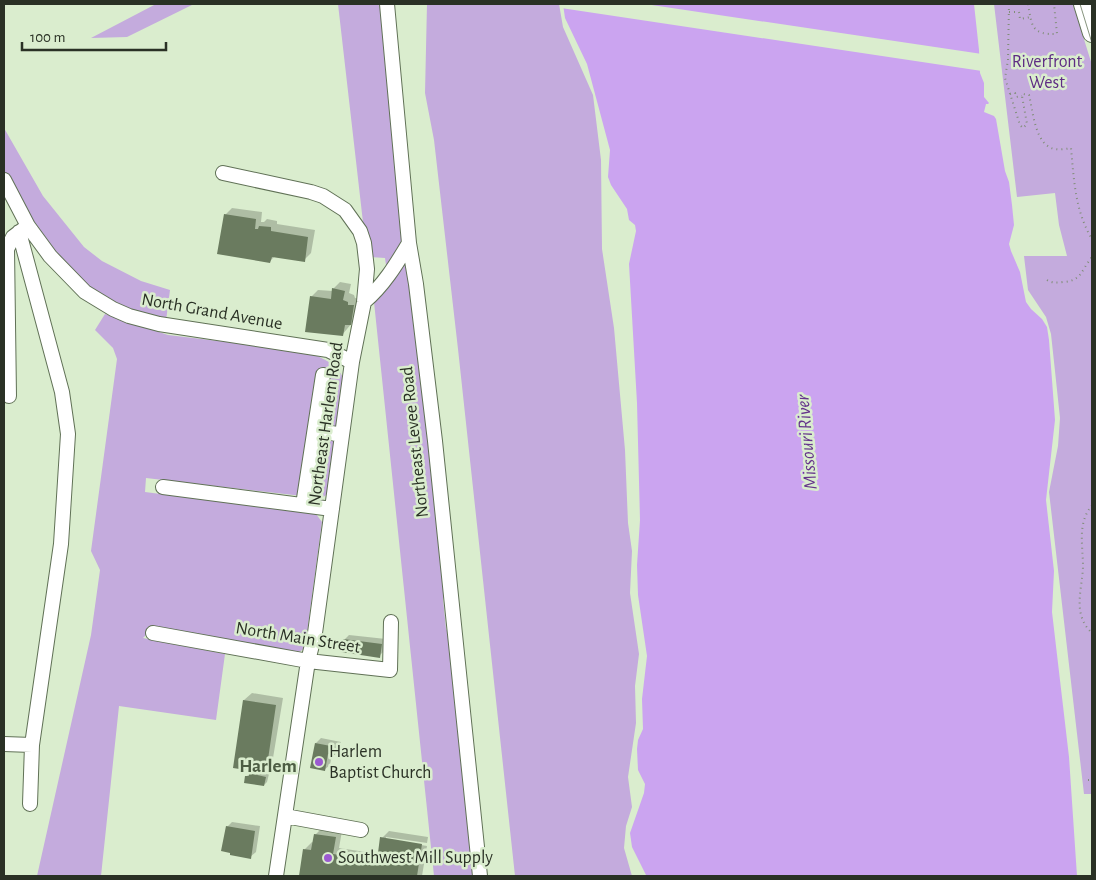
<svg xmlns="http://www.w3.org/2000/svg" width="1096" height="880" font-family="'Alegreya Sans',sans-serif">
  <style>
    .green { fill: #c4abdd }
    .water { fill: #cba4f0 }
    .pier { fill: #daedce }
    .shadow { fill: #0003 }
    .building { fill: #6a7b5f }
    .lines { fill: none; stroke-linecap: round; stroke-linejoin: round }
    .minor-casing { stroke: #607156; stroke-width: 16 }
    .major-casing { stroke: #607156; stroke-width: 20 }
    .path { stroke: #818e79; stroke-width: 2; stroke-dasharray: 1 4; stroke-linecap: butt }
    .minor { stroke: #fff; stroke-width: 14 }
    .major { stroke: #fff; stroke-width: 18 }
    .tram { stroke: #87947e; stroke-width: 1 }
    .poi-dot { fill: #9b5ad0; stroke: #daedce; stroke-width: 2 }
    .labels { text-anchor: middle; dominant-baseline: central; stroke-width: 5; stroke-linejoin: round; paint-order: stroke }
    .park-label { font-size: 18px; fill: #5e2c83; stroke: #daedce }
    .street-label { font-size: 18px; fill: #2a3125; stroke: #daedce }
    .poi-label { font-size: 18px; fill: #2a3125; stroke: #daedce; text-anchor: start }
    .water-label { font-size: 19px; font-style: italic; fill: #65348b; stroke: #daedce }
    .neighbourhood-label { font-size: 19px; font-weight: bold; fill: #4d5d43; stroke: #daedce }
  </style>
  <rect width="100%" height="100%" fill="#daedce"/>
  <!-- green -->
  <path class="green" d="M 156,4 L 194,4 L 127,37 L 91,38 Z
    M 338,4 L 378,4 L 383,13 L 405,239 L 387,272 L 385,258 L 370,257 L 364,231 Z
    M 427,4 L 559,4 L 563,27 L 593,95 L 601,160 L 602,249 L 614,328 L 625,450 L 628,523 L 632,551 L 630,593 L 639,654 L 635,686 L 636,723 L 628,777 L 632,807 L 626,826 L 624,848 L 632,876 L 515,876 L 458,349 L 434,140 L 425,93 Z
    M 994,4 L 1073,4 L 1092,65 L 1092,794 L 1084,794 L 1049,492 L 1058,446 L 1060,418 L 1055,371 L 1051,334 L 1046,317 L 1028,290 L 1024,256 L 1067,256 L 1059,225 L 1055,193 L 1017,197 Z
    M 4,128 L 43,196 L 84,247 L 102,261 L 141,281 L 170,290 L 166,321 L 114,306 L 75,278 L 27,218 L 4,172 Z
    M 403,259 L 409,260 L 446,593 L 443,599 L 446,629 L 449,633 L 474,876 L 434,876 L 374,302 Z
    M 105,314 L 168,335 L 309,352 C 324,359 339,365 345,382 L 329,490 L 325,496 L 320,498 L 146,478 L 145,492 L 316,514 L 322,522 L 305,648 L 296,654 L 153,628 L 143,638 L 225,654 L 216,720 L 119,706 L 101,876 L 37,876 L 91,635 L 100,570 L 91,551 L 117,359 L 113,348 L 95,330 Z"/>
  <!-- water -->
  <path class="water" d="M 563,4 L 974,4 L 979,50 L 980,73 L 984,83 L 984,97 L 989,103 L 988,104 L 986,104 L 984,112 L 994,116 L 996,119 L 1005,171 L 1009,182 L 1012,205 L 1014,225 L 1009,244 L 1011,251 L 1020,272 L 1026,302 L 1031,309 L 1042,319 L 1047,327 L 1049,340 L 1055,420 L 1046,500 L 1054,571 L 1052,612 L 1069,757 L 1077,876 L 648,876 L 646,875 L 632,847 L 630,833 L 644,793 L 645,784 L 638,770 L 637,749 L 638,740 L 643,729 L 642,699 L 647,656 L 638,595 L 637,565 L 640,520 L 637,403 L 629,264 L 636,231 L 635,225 L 629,220 L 627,209 L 611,185 L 608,177 L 610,150 L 587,64 L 565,18 Z"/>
  <!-- pier -->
  <path class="pier" d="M 561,4 L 645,4 L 982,54 L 982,71 L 561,8 Z"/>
  <!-- shadow -->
  <path class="shadow" d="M 232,208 L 262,212 L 261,222 L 264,222 L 267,219 L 277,221 L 277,224 L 315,230 L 311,253 L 304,260 L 275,256 L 270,261 L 225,215 Z
    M 340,282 L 351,284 L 349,293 L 354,295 L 355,298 L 360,299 L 357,317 L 342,335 L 311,297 L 318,290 L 333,291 L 333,289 Z
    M 349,635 L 386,639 L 384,651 L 379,656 L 344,640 Z
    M 252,693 L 283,698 L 272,764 L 264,773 L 269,774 L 267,782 L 264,785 L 247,776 L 255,770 L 244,700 Z
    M 321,738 L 341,742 L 339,749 L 334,754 L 332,754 L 330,765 L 324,770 L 316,743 Z
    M 232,822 L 260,826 L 256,852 L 250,857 L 227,827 Z
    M 322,828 L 342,831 L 339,848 L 379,854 L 382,838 L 389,831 L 428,837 L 427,843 L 386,837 L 386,839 L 427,846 L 422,876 L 300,876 L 305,849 L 312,842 L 314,843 L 315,835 Z"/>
  <!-- building -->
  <path class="building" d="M 224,214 L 256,219 L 255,229 L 258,229 L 259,226 L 271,227 L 271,231 L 308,237 L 305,262 L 272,257 L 270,263 L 217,254 Z
    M 332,288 L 345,291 L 343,300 L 348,302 L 348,305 L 354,305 L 351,325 L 345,325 L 343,336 L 305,332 L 310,296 L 331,299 Z
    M 343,639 L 382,644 L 380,658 L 341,652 Z
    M 243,700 L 276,705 L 266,773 L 233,768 Z
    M 315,743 L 336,747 L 335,755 L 328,754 L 325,771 L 310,768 Z
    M 249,773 L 266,777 L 264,786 L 244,783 L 245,776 L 249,776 Z
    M 226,826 L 255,831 L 251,859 L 230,855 L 230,853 L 221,851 Z
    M 314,834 L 336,837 L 333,854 L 377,861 L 380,837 L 422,844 L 417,876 L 299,876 L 303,849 L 311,850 Z"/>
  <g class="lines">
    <!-- minor casing -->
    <g class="minor-casing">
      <path id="minor" d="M 387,4 L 409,243 L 416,284 L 435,441 L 480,876
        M 223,173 L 311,192 L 323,196 L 345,210 L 360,231 L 364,243 L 367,269 L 364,302 L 352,362 L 315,633 L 308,661 L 276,876
        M 4,180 L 28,226 L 50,256 L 85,292 L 113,309 L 129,316 L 159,324 L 328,350 L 352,362
        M 19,232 L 62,392 L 68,434 L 61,544 L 32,745 L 30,804
        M 364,302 C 383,286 396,265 409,243
        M 9,396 L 7,249 L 13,237 L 25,228
        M 315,430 L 342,435
        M 163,487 L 332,509
        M 303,505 L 323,375
        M 153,633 L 308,661 L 390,670 L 391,622
        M 4,744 L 32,745
        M 285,816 L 361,830"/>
    </g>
    <!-- major casing -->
    <g class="major-casing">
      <path id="major" d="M 1083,4 L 1092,33"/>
    </g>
    <!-- path -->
    <path class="path" d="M 1009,4 L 1008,60 L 1005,78 L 1020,125 L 1023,128 L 1027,124 L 1022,96 L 1023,94 L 1029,95 C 1033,111 1035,146 1055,149 C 1060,150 1066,149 1071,148 C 1074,180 1075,211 1092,239
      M 1028,4 C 1032,26 1031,35 1057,34 L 1054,4
      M 1009,12 L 1019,12 L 1020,19 L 1031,17
      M 1010,94 L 1015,93 L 1016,97 L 1022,96
      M 1047,280 C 1052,283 1057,283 1063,282 C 1082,281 1081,270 1092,257
      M 1092,505 C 1077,524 1083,544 1083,567 C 1082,591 1072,614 1092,633
      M 1088,780 L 1092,780"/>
    <!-- minor -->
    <use href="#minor" class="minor"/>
    <!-- major -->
    <use href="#major" class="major"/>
    <!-- tram -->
    <path class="tram" d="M 1080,4 L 1092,43"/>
  </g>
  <!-- markers -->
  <g class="poi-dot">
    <circle cx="319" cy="762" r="5"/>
    <circle cx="328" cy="858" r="5"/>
  </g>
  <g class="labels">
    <!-- park labels -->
    <g class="park-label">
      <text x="1047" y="62">Riverfront<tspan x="1047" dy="21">West</tspan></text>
    </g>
    <!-- street labels -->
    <g class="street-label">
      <text transform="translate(212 312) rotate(10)">North Grand Avenue</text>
      <text transform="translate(326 424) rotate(-82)">Northeast Harlem Road</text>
      <text transform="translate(415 442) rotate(-96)">Northeast Levee Road</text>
      <text transform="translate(298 638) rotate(9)">North Main Street</text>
    </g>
    <!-- poi labels -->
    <g class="poi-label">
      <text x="329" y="752">Harlem<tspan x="329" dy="21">Baptist Church</tspan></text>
      <text x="338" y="858">Southwest Mill Supply</text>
    </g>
    <!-- water labels -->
    <g class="water-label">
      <text transform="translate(807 442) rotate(-95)">Missouri River</text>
    </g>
    <!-- neighbourhood labels -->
    <g class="neighbourhood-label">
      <text x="268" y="766">Harlem</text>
    </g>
  </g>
  <!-- border -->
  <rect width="1096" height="880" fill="none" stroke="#2a3125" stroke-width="10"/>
  <!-- scale -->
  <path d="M22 42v8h144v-8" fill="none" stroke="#2a3125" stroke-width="2.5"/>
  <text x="30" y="42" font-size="15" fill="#2a3125" stroke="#daedce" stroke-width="4" paint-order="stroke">100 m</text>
</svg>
